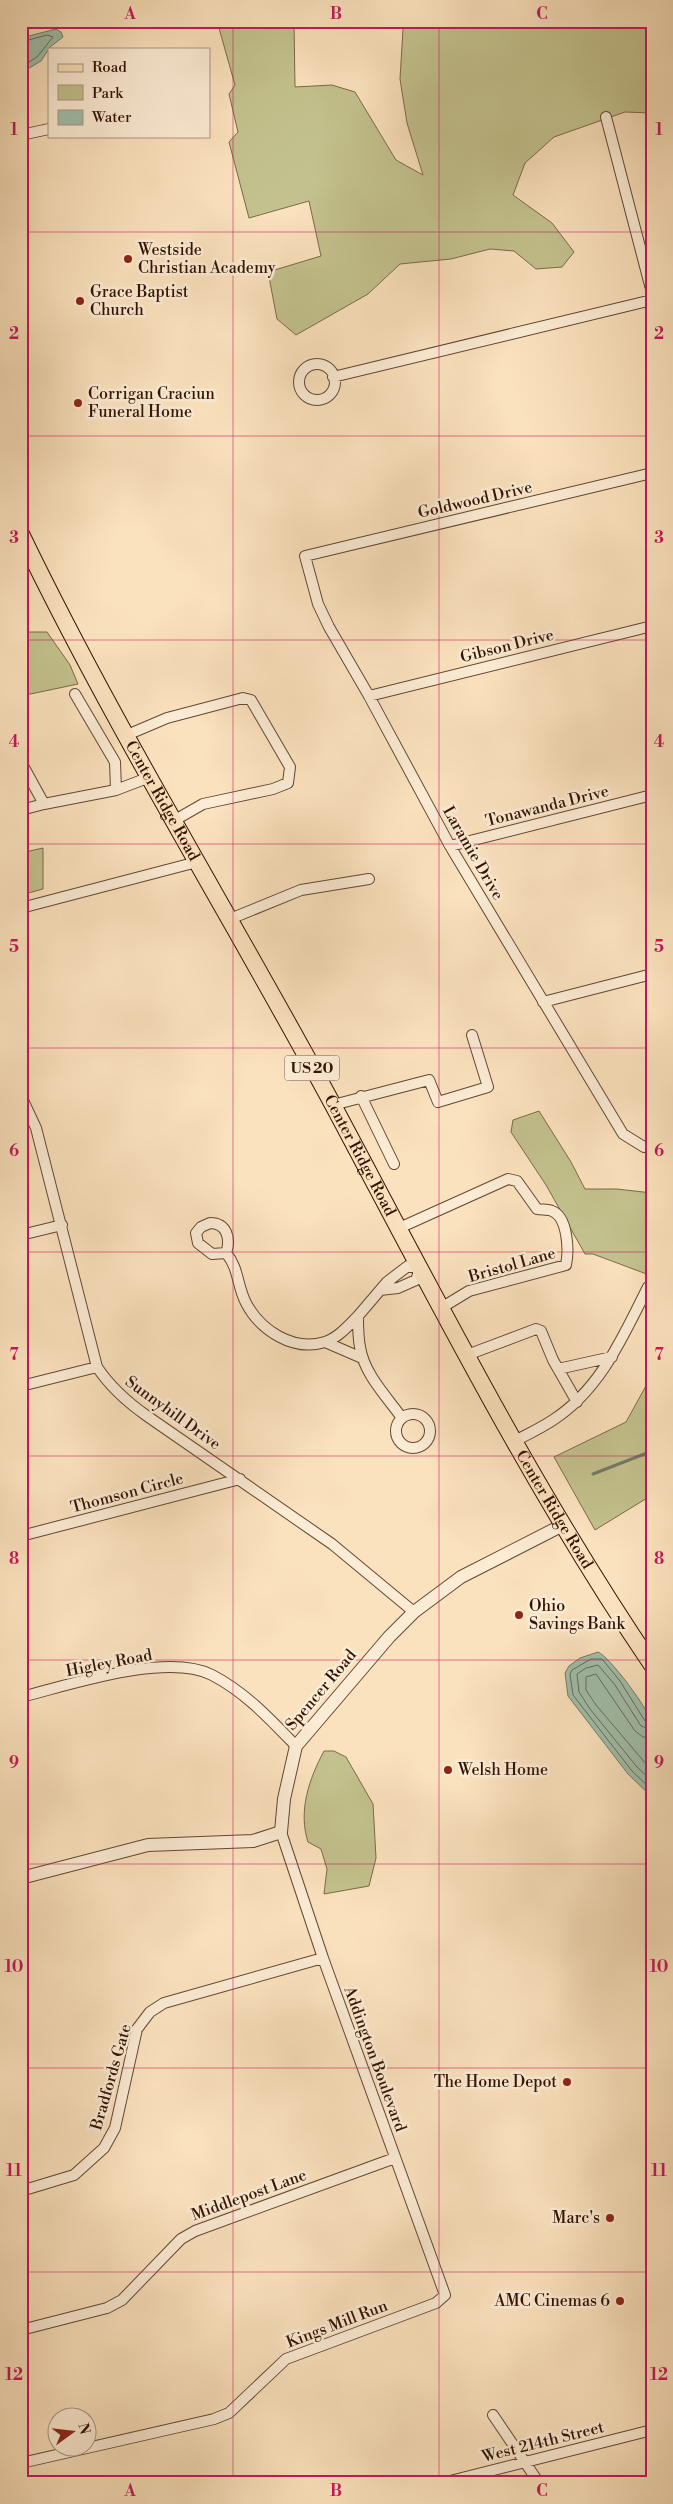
<svg xmlns="http://www.w3.org/2000/svg" width="673" height="2504" font-family="'Libre Bodoni',serif">
  <style>
    .green { fill: #c3c28e; stroke: #7a6a48 }
    .water { fill: #a0bfab; stroke: #747a68 }
    .lines { fill: none; stroke-linecap: round; stroke-linejoin: round }
    .shore { stroke: #696957; stroke-width: 1 }
    .stream { stroke: #747a68; stroke-width: 3 }
    .minor-casing { stroke: #644732; stroke-width: 12 }
    .tertiary-casing { stroke: #644732; stroke-width: 14 }
    .primary-casing { stroke: #321303; stroke-width: 18 }
    .minor { stroke: #fcecd5; stroke-width: 10 }
    .tertiary { stroke: #fcecd5; stroke-width: 12 }
    .primary { stroke: #fbe2be; stroke-width: 16 }
    .grid { fill: none; stroke: #c2185b; stroke-width: 1; stroke-opacity: 0.55 }
    .poi-dot { fill: #8f2418; stroke: #fcecd5; stroke-width: 2 }
    .labels { text-anchor: middle; dominant-baseline: central; stroke-width: 5; stroke-linejoin: round; paint-order: stroke }
    .shield { fill: #fcecd5; stroke: #6f5442; stroke-width: 1 }
    .shield-label { font-size: 15px; font-weight: bold; fill: #321303 }
    .poi-label { font-size: 16px; fill: #321303; stroke: #fcecd5; text-anchor: start }
    .street-label { font-size: 16px; fill: #321303; stroke: #fcecd5 }
    .neatline { fill: none; stroke: #c2185b; stroke-width: 2 }
    .grid-label { font-size: 16px; text-anchor: middle; font-weight: bold; fill: #c2185b }
  </style>
  <rect width="100%" height="100%" fill="#fbe2be"/>
  <filter id="stains"><feTurbulence type="fractalNoise" baseFrequency=".004" numOctaves="4"/><feColorMatrix values="0 0 0 0 .2 0 0 0 0 .09 0 0 0 0 .02 0 0 0 .5 -.17"/></filter>
  <radialGradient id="worn" r=".72"><stop offset=".6" stop-color="#630" stop-opacity="0"/><stop offset="1" stop-color="#630" stop-opacity=".3"/></radialGradient>
  <!-- green -->
  <path class="green" d="M 217,21 L 294,21 L 295,87 L 332,85 L 355,92 L 396,160 L 423,175 L 407,123 L 400,79 L 403,29 L 412,21 L 652,21 L 652,113 L 625,112 L 554,137 L 525,163 L 513,195 L 552,223 L 574,252 L 562,267 L 536,269 L 514,251 L 490,249 L 451,259 L 400,264 L 368,294 L 296,335 L 277,319 L 268,272 L 321,256 L 309,201 L 249,218 L 229,142 L 238,132 L 229,94 L 235,85 Z
    M 28,632 L 47,632 L 70,665 L 78,684 L 21,696 L 21,633 Z
    M 43,848 L 43,889 L 21,895 L 21,853 Z
    M 539,1111 L 571,1162 L 585,1189 L 617,1189 L 652,1193 L 652,1276 L 593,1254 L 585,1254 L 546,1185 L 511,1132 L 513,1120 Z
    M 652,1375 L 652,1495 L 595,1530 L 554,1457 L 626,1422 Z
    M 324,1751 L 334,1751 L 346,1757 L 373,1804 L 376,1858 L 369,1886 L 324,1894 L 327,1869 L 321,1849 L 308,1842 C 298,1811 309,1779 324,1751 Z"/>
  <!-- water -->
  <path class="water" d="M 56,29 L 61,32 L 63,37 L 50,47 L 41,61 L 21,73 L 21,38 Z
    M 598,1652 C 610,1657 649,1710 652,1723 C 655,1739 652,1779 652,1797 L 628,1774 L 568,1696 L 565,1673 L 569,1666 L 580,1658 Z"/>
  <g class="lines">
    <!-- shore -->
    <path class="shore" d="M 21,42 L 47,35 L 53,37 L 37,57 L 21,67
      M 652,1724 L 645,1721 L 620,1681 L 602,1659 L 591,1659 L 572,1670 L 570,1674 L 573,1695 L 632,1771 L 652,1790
      M 652,1730 L 641,1726 L 615,1685 L 598,1665 L 586,1668 L 577,1674 L 579,1692 L 590,1709 L 637,1767 L 652,1781
      M 652,1738 L 643,1737 L 635,1731 L 596,1674 L 586,1677 L 586,1690 L 596,1705 L 652,1771"/>
    <!-- stream -->
    <path class="stream" d="M 593,1474 L 652,1451"/>
    <!-- minor casing -->
    <g class="minor-casing">
      <path id="minor" d="M 606,117 L 652,293
        M 21,135 L 49,129
        M299 382a18 18 0 1 1 36 0a18 18 0 1 1-36 0Z
        M 333,377 L 652,300
        M 652,473 L 305,556 L 318,604 L 329,627 L 369,696 L 450,846 L 623,1134 L 644,1147 L 652,1145
        M 75,694 L 115,762 L 116,790
        M 369,696 L 652,626
        M 127,735 L 167,718 L 243,698 L 251,700 L 290,767 L 288,783 L 273,789 L 203,804 L 175,820
        M 21,762 L 44,804 L 21,810
        M 44,804 L 116,790 L 150,777
        M 450,846 L 652,795
        M 21,908 L 197,862
        M 230,919 L 301,890 L 369,879
        M 543,1002 L 652,974
        M 21,1096 L 36,1128 L 97,1367 C 111,1388 127,1402 147,1416 L 332,1544 L 414,1612
        M 361,1096 L 394,1164
        M 333,1105 L 429,1080 L 438,1102 L 488,1087 L 472,1035
        M 210,1223 C 227,1223 231,1239 226,1253 L 212,1254 L 198,1243 L 196,1233 L 201,1227 Z
        M 397,1229 L 508,1179 L 517,1181 L 537,1209 C 541,1210 548,1209 552,1211 C 568,1217 569,1251 566,1265 L 469,1291 L 441,1308
        M 21,1235 L 62,1225
        M 226,1253 C 239,1268 237,1286 246,1303 C 260,1330 293,1352 325,1342 C 338,1338 349,1325 358,1316
        M 380,1290 L 398,1288 L 416,1280 L 420,1269 L 408,1266 L 387,1282 L 358,1316 C 358,1326 358,1337 360,1347 C 364,1374 387,1397 402,1418
        M 325,1342 L 362,1358
        M 467,1355 L 536,1329 L 541,1331 L 553,1360 L 577,1402
        M 558,1369 L 612,1357
        M 21,1386 L 97,1367
        M396 1431a17 17 0 1 1 34 0a17 17 0 1 1-34 0Z
        M 515,1441 C 528,1434 541,1428 553,1420 C 601,1389 623,1336 648,1287
        M 21,1536 L 240,1479
        M 21,1697 C 70,1685 166,1652 212,1675 C 245,1692 270,1719 296,1746
        M 21,2191 L 74,2175 L 104,2148 L 115,2128 L 137,2029 L 150,2012 L 164,2003 L 323,1958
        M 21,2330 L 107,2308 L 122,2300 L 181,2239 L 195,2231 L 395,2158
        M 493,2415 L 539,2483
        M 21,2463 L 214,2419 L 229,2413 L 286,2359 L 436,2303 L 445,2295 L 323,1958 L 281,1832
        M 442,2483 L 652,2430"/>
    </g>
    <!-- tertiary casing -->
    <g class="tertiary-casing">
      <path id="tertiary" d="M 21,1878 L 148,1845 L 253,1841 L 281,1832 L 284,1799 L 296,1746 L 389,1637 L 414,1612 L 461,1577 L 563,1525"/>
    </g>
    <!-- primary casing -->
    <g class="primary-casing">
      <g id="primary">
        <path id="s1" d="M 21,534 C 115,729 230,914 333,1105 C 434,1294 531,1487 652,1665"/>
      </g>
    </g>
    <!-- minor -->
    <use href="#minor" class="minor"/>
    <!-- tertiary -->
    <use href="#tertiary" class="tertiary"/>
    <!-- primary -->
    <use href="#primary" class="primary"/>
  </g>
  <!-- grid -->
  <path class="grid" d="M 233,21 L 233,2483M 439,21 L 439,2483M 21,232 L 652,232M 21,436 L 652,436M 21,640 L 652,640M 21,844 L 652,844M 21,1048 L 652,1048M 21,1252 L 652,1252M 21,1456 L 652,1456M 21,1660 L 652,1660M 21,1864 L 652,1864M 21,2068 L 652,2068M 21,2272 L 652,2272"/>
  <!-- markers -->
  <g class="poi-dot">
    <circle cx="128" cy="259" r="5"/>
    <circle cx="80" cy="301" r="5"/>
    <circle cx="78" cy="403" r="5"/>
    <circle cx="519" cy="1615" r="5"/>
    <circle cx="448" cy="1770" r="5"/>
    <circle cx="567" cy="2082" r="5"/>
    <circle cx="610" cy="2218" r="5"/>
    <circle cx="620" cy="2301" r="5"/>
  </g>
  <g class="labels">
    <!-- shield labels -->
    <rect class="shield" x="284.5" y="1055.5" width="55" height="25" rx="4"/>
    <g class="shield-label">
      <text x="312" y="1068">US 20</text>
    </g>
    <!-- poi labels -->
    <g class="poi-label">
      <text x="138" y="250">Westside<tspan x="138" dy="18">Christian Academy</tspan></text>
      <text x="90" y="292">Grace Baptist<tspan x="90" dy="18">Church</tspan></text>
      <text x="88" y="394">Corrigan Craciun<tspan x="88" dy="18">Funeral Home</tspan></text>
      <text x="529" y="1606">Ohio<tspan x="529" dy="18">Savings Bank</tspan></text>
      <text x="458" y="1770">Welsh Home</text>
      <text x="557" y="2082" text-anchor="end">The Home Depot</text>
      <text x="600" y="2218" text-anchor="end">Marc's</text>
      <text x="610" y="2301" text-anchor="end">AMC Cinemas 6</text>
    </g>
    <!-- street labels -->
    <g class="street-label">
      <text transform="translate(475 500) rotate(-13)">Goldwood Drive</text>
      <text transform="translate(507 646) rotate(-14)">Gibson Drive</text>
      <text stroke="none"><textPath href="#s1" startOffset="302">Center Ridge Road</textPath></text>
      <text transform="translate(547 806) rotate(-14)">Tonawanda Drive</text>
      <text transform="translate(473 853) rotate(60)">Laramie Drive</text>
      <text stroke="none"><textPath href="#s1" startOffset="708">Center Ridge Road</textPath></text>
      <text transform="translate(512 1265) rotate(-16)">Bristol Lane</text>
      <text transform="translate(173 1413) rotate(36)">Sunnyhill Drive</text>
      <text transform="translate(127 1493) rotate(-15)">Thomson Circle</text>
      <text stroke="none"><textPath href="#s1" startOffset="1112">Center Ridge Road</textPath></text>
      <text transform="translate(109 1663) rotate(-11)">Higley Road</text>
      <text transform="translate(321 1690) rotate(-50)">Spencer Road</text>
      <text transform="translate(375 2059) rotate(70)">Addington Boulevard</text>
      <text transform="translate(111 2077) rotate(-74)">Bradfords Gate</text>
      <text transform="translate(249 2195) rotate(-20)">Middlepost Lane</text>
      <text transform="translate(337 2324) rotate(-21)">Kings Mill Run</text>
      <text transform="translate(543 2442) rotate(-14)">West 214th Street</text>
    </g>
  </g>
  <!-- margin -->
  <rect width="673" height="2504" fill="none" stroke="#fbe2be" stroke-width="55"/>
  <!-- legend -->
  <rect x="48" y="48" width="162" height="90" fill="#fcecd5" stroke="#ab9581"/>
  <rect x="58" y="64" width="25" height="8" fill="#fbe2be" stroke="#ab9581"/>
  <text x="92" y="72" font-size="15" fill="#321303">Road</text>
  <rect x="58" y="85" width="25" height="15" fill="#c3c28e" stroke="#ab9581"/>
  <text x="92" y="98" font-size="15" fill="#321303">Park</text>
  <rect x="58" y="110" width="25" height="15" fill="#a0bfab" stroke="#ab9581"/>
  <text x="92" y="122" font-size="15" fill="#321303">Water</text>
  <!-- north arrow -->
  <g transform="translate(72 2432) rotate(75)"><circle r="24" fill="#fcecd5" stroke="#ab9581"/>
  <path d="M0-4L9 19L0 12L-9 19Z" fill="#8f2418"/>
  <text y="-8" font-size="14" font-weight="bold" text-anchor="middle" fill="#321303">N</text>
  </g>
  <rect x="28" y="28" width="618" height="2448" class="neatline"/>
  <g class="grid-label">
    <text x="130" y="19">A</text>
    <text x="336" y="19">B</text>
    <text x="542" y="19">C</text>
    <text x="14" y="135">1</text>
    <text x="659" y="135">1</text>
    <text x="14" y="339">2</text>
    <text x="659" y="339">2</text>
    <text x="14" y="543">3</text>
    <text x="659" y="543">3</text>
    <text x="14" y="747">4</text>
    <text x="659" y="747">4</text>
    <text x="14" y="952">5</text>
    <text x="659" y="952">5</text>
    <text x="14" y="1156">6</text>
    <text x="659" y="1156">6</text>
    <text x="14" y="1360">7</text>
    <text x="659" y="1360">7</text>
    <text x="14" y="1564">8</text>
    <text x="659" y="1564">8</text>
    <text x="14" y="1768">9</text>
    <text x="659" y="1768">9</text>
    <text x="14" y="1972">10</text>
    <text x="659" y="1972">10</text>
    <text x="14" y="2176">11</text>
    <text x="659" y="2176">11</text>
    <text x="14" y="2380">12</text>
    <text x="659" y="2380">12</text>
    <text x="130" y="2496">A</text>
    <text x="336" y="2496">B</text>
    <text x="542" y="2496">C</text>
  </g>
  <rect width="100%" height="100%" filter="url(#stains)"/>
  <rect width="100%" height="100%" fill="url(#worn)"/>
</svg>
